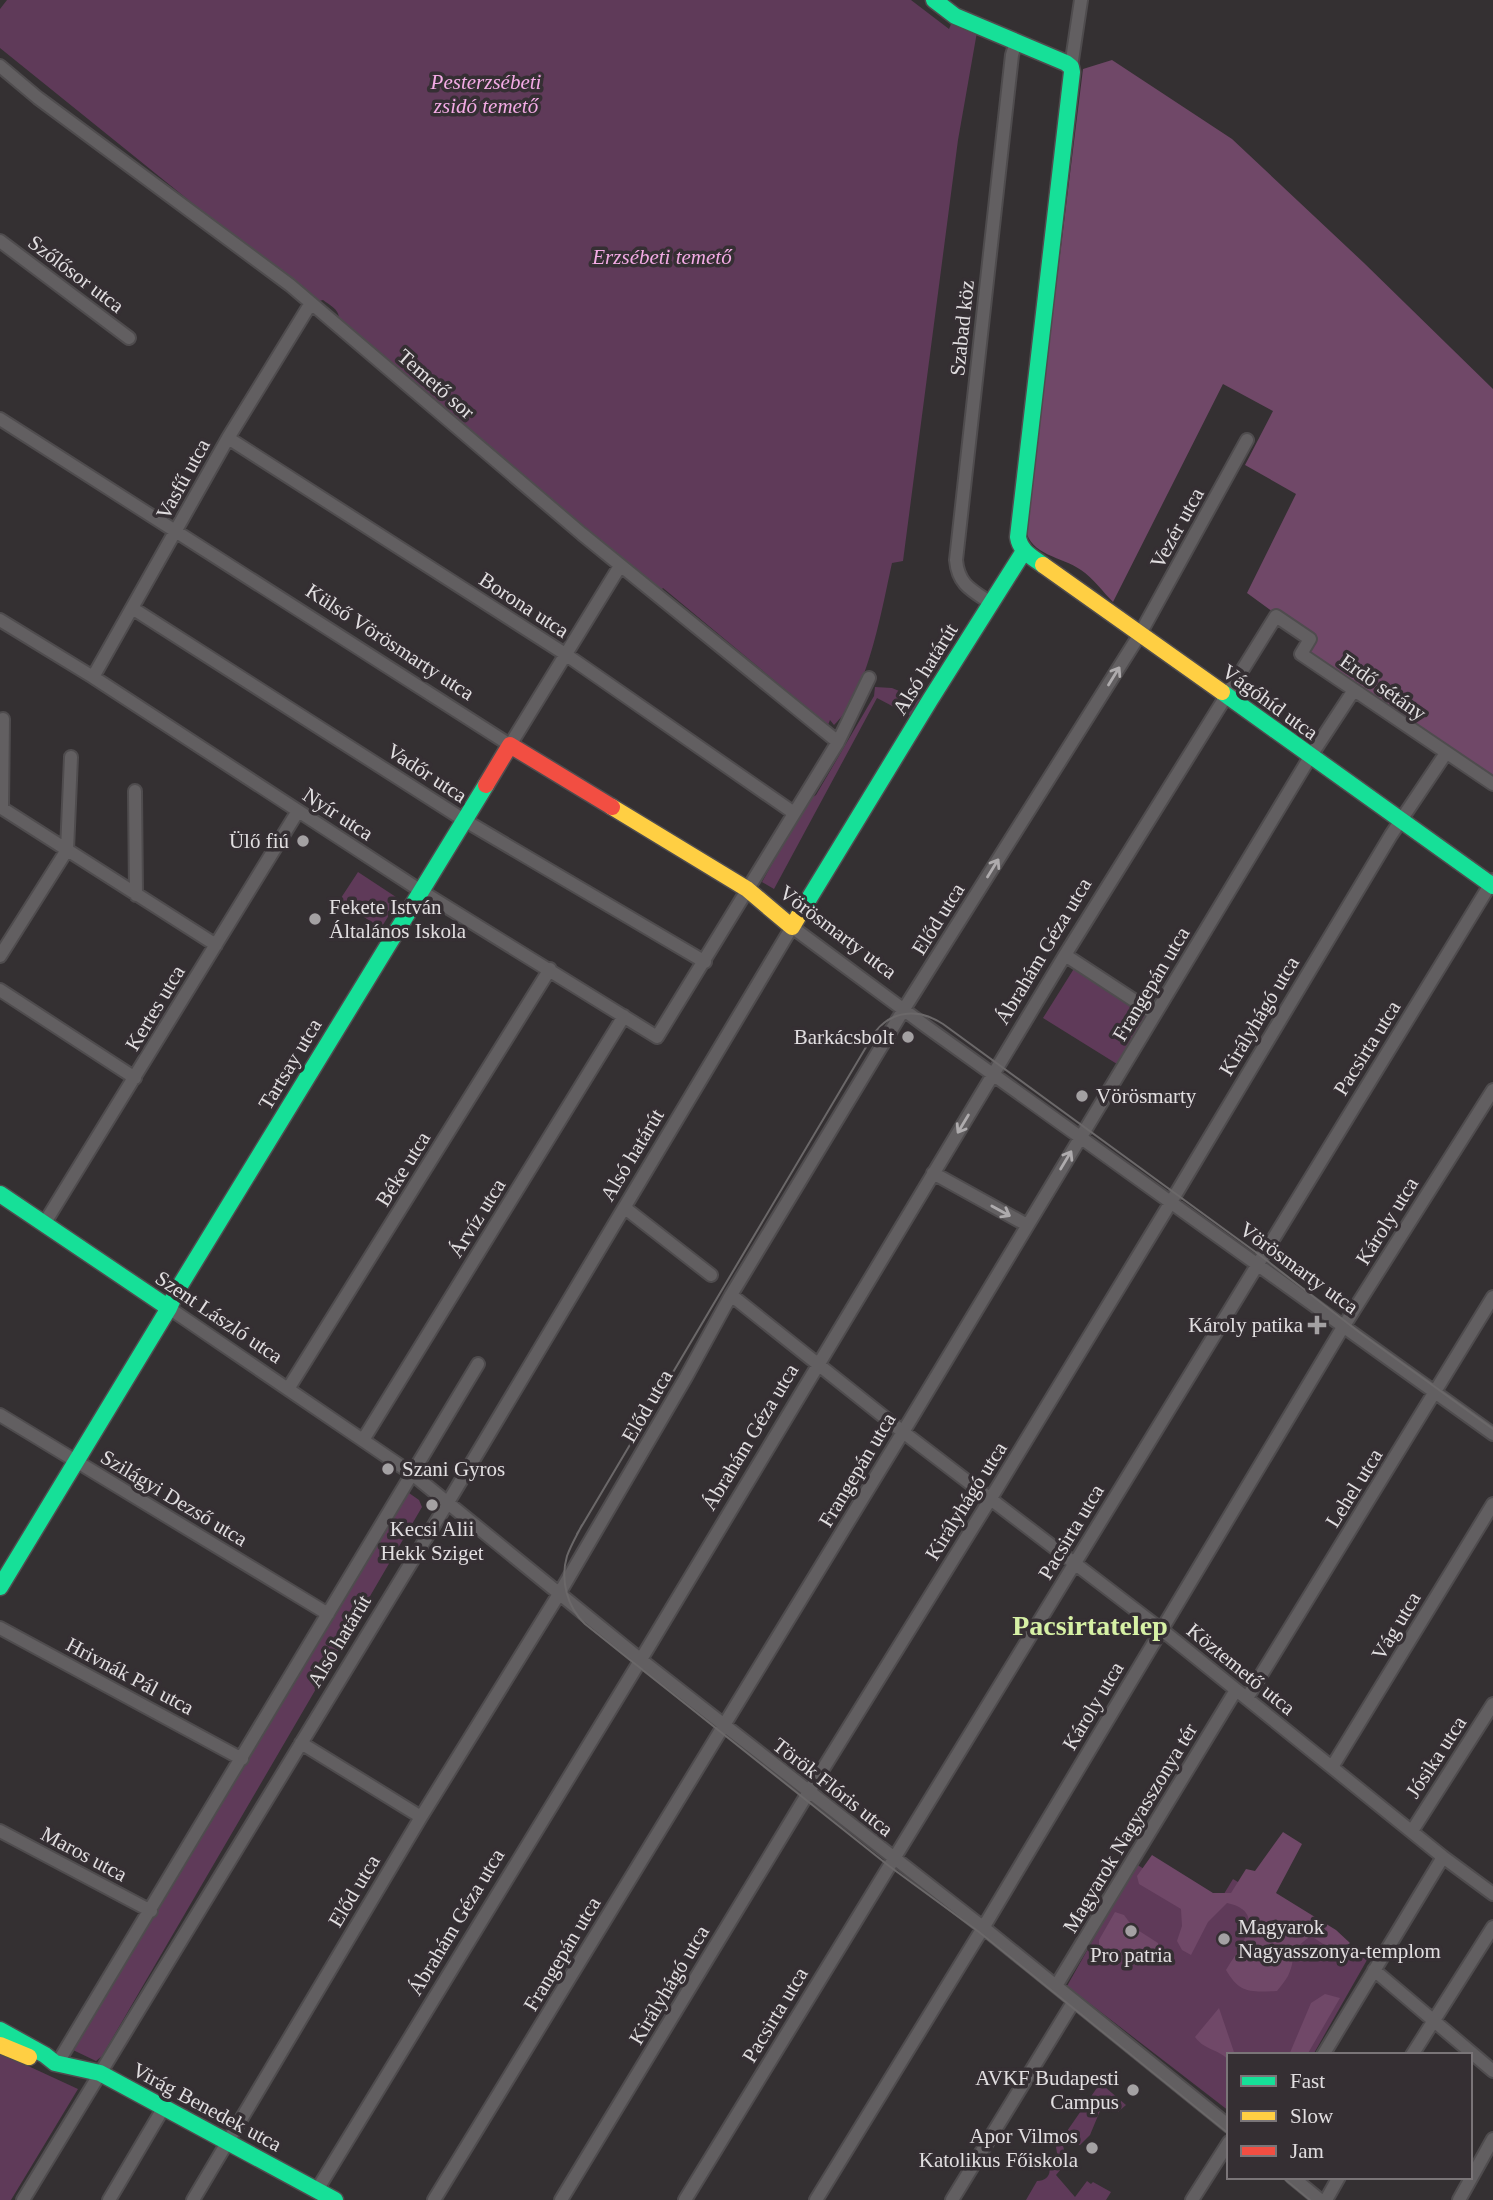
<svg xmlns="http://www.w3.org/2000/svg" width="1493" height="2200" font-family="'Times New Roman',serif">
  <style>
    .green { fill: #5f3a59 }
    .forest { fill: #704868 }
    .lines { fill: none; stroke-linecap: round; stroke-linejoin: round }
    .street-casing { stroke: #4f4c4e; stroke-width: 16 }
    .fast-casing { stroke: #4f4c4e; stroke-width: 19 }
    .slow-casing { stroke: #4f4c4e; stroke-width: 19 }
    .jam-casing { stroke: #4f4c4e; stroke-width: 19 }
    .street { stroke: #625f61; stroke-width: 12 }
    .fast { stroke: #16e098; stroke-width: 16 }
    .slow { stroke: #ffcf43; stroke-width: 16 }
    .jam { stroke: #f24e42; stroke-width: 16 }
    .tram { stroke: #6b6869; stroke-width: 2 }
    .oneway { stroke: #aeabad }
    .poi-dot { fill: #a4a1a3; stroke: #352f33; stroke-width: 2.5 }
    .labels { text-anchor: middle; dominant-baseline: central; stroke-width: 7; stroke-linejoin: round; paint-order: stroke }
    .park-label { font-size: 21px; font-style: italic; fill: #f3abe5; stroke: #352f33 }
    .street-label { font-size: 21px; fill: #e1dee0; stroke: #352f33 }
    .poi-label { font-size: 21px; fill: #e1dee0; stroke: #352f33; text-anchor: end }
    .district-label { font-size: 28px; font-weight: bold; fill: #d6f0a5; stroke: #352f33 }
  </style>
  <rect width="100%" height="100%" fill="#343032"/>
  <!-- green -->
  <path class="green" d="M 7,0 L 911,0 L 949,29 L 952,22 L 977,32 L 958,140 L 903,561 L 892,563 C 882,608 868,694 834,725 L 830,720 L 828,725 L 663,588 L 657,594 L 508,467 L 510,464 L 387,359 L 338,322 C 342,311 331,306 323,300 L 315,302 L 0,48 L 0,9 Z
    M 875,687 L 892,688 L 923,701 L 913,717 L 877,698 L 774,889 L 762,882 L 807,801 L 816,795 L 874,696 Z
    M 358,872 L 399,899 L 381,928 L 339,901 Z
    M 1075,967 L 1149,1012 L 1117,1064 L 1043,1018 Z
    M 402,1493 L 409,1493 L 419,1500 L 422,1507 L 102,2056 L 96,2061 L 73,2050 Z
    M 1136,1864 L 1213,1912 L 1233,1879 L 1367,1960 L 1313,2055 L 1229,2055 L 1229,2111 L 1067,1986 Z
    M 0,2053 L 78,2089 L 11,2200 L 0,2200 Z
    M 1110,2069 L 1108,2077 L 1110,2080 L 1105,2087 L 1126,2105 L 1118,2112 L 1102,2106 L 1090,2135 L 1080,2145 L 1063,2146 L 1068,2163 L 1066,2165 L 1057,2153 L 1056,2147 Z
    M 1051,2159 L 1061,2169 L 1056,2175 L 1075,2197 L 1087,2181 L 1091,2184 L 1093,2182 L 1111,2192 L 1106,2200 L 1026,2200 L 1037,2181 C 1048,2181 1053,2172 1047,2164 Z"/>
  <!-- forest -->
  <path class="forest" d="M 1112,60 L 1232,139 L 1364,263 L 1493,389 L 1493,784 L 1301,654 L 1310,639 L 1247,593 L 1296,494 L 1245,465 L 1273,411 L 1223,384 L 1113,602 C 1103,592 1093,578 1081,570 C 1063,557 1029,555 1026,529 L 1083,69 Z
    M 1283,1832 L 1302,1844 L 1276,1893 L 1336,1930 L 1350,1943 L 1337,1953 L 1311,1936 C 1286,1953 1298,1955 1288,1976 C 1285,1981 1281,1986 1277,1991 C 1251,1992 1240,1994 1226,1970 C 1239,1948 1270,1912 1227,1903 L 1208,1922 L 1191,1955 L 1182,1950 L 1177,1941 L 1182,1926 L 1181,1909 L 1139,1884 L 1137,1876 L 1152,1855 L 1213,1893 L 1231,1893 L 1246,1869 L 1255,1871 Z
    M 1115,1912 L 1124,1915 L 1133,1927 L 1158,1943 L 1159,1952 L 1151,1964 L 1132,1965 L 1117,1957 L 1099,1954 L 1099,1940 Z
    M 1325,1994 L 1340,1998 L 1307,2055 L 1289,2055 L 1311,2003 Z
    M 1219,2008 L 1235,2055 L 1229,2055 L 1229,2061 C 1220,2049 1205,2051 1195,2037 Z"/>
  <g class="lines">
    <!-- street casing -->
    <g class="street-casing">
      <path id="street" d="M 0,66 L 38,98 L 290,285 L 582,534 L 838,742
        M 1071,67 L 1081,0
        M 0,241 L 129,338
        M 0,419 L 510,745 L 620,566
        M 228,438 L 565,654 L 794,813
        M 991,603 C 971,590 958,584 956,560 L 1012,55 L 1016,42
        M 132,608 L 464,820 L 705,962
        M 0,620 L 93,677 L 421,891 L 657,1037 L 838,742 L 869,678
        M 93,677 L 228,438 L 311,303
        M 135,791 L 136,895
        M 0,807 L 216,945
        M 2,808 L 3,719
        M 1065,955 L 1155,1014
        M 0,956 L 67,850 L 71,757
        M 0,990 L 135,1078
        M 933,1173 L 1027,1225
        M 625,1208 L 711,1275
        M 44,1224 L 298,811
        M 731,1295 L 903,1432 L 1167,1634 L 1443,1857 L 1493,1894
        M 169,1308 L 411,1473 L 641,1660 L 989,1932 L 1229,2126
        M 288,1389 L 550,969
        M 0,1415 L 328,1614
        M 363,1440 L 624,1016
        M 0,1628 L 242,1759
        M 1247,1698 L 1493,1297
        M 301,1743 L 421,1817
        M 1332,1767 L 1493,1504
        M 0,1831 L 151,1911
        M 1412,1831 L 1493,1704
        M 1374,1970 L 1493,2071
        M 1056,1986 L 1236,1690
        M 1323,2055 L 1443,1857
        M 1412,2055 L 1493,1927
        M 57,2064 L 478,1364
        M 1292,2177 L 1320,2200
        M 317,2190 L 637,1666 L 1065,955 L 1276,616 L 1310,639 L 1301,654 L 1493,784
        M 23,2200 L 453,1494 L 792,927 L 927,1027 L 1493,1434
        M 109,2200 L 164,2107
        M 193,2200 L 421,1817 L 559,1594 L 686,1377 L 731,1295 L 904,1009 L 1140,634 L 1247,440
        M 434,2200 L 903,1432 L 1310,757 L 1354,690
        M 561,2200 L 805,1798 L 991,1498 L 1171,1202 L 1391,835 L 1446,753
        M 685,2200 L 1493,880
        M 816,2200 L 986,1923 L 1340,1332 L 1493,1090
        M 952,2200 L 1074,2001
        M 1192,2200 L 1229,2142
        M 1326,2200 L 1339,2177
        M 1459,2200 L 1493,2139"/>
    </g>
    <!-- fast casing -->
    <g class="fast-casing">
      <path id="fast" d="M 934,0 L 955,16 L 1066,63 L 1071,67 L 1072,72 L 1018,537 C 1020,551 1032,557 1043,565
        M 1222,692 L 1493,886
        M 799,915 L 930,700 L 1024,551
        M 0,1194 L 169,1308
        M 0,1587 L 169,1308 L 176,1292 L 486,785
        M 0,2030 L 45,2055 L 55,2063 L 100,2073 L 335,2200"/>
    </g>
    <!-- slow casing -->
    <g class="slow-casing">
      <path id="slow" d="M 1043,565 L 1222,692
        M 612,807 L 747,889 L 792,927 L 799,915
        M 0,2045 L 29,2057"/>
    </g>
    <!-- jam casing -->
    <g class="jam-casing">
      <path id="jam" d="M 486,785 L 510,745 L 612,807"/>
    </g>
    <!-- street -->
    <use href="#street" class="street"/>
    <!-- fast -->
    <use href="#fast" class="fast"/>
    <!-- slow -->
    <use href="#slow" class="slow"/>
    <!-- jam -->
    <use href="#jam" class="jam"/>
    <!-- tram -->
    <path class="tram" d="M 582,1525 C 577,1535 571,1545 567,1556 C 560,1580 567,1607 585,1624 L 889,1866 L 979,1932 L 1229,2134
      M 577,1534 L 875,1032 C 893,1009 920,1009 943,1024 L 1261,1256 L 1359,1332 L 1493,1429
      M 1282,2177 L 1310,2200"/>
  </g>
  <!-- one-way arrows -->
  <defs><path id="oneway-shaft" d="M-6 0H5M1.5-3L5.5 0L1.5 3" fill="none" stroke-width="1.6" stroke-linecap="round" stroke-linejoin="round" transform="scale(1.75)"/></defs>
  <g class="oneway">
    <use href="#oneway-shaft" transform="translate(1114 676) rotate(-58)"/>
    <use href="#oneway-shaft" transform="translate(993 868) rotate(-58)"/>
    <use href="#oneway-shaft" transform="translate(963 1124) rotate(121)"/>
    <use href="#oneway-shaft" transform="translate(1066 1160) rotate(-59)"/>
    <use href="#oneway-shaft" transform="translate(1001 1211) rotate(29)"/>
  </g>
  <!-- markers -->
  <g class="poi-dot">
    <circle cx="303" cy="841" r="7"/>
    <circle cx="315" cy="919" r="7"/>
    <circle cx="908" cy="1037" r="7"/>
    <circle cx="1082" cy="1096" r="7"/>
    <path d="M1313.5 1314.5h7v7h7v7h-7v7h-7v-7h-7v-7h7z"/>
    <circle cx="388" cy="1469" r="7"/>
    <circle cx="432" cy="1505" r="7"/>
    <circle cx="1131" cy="1931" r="7"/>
    <circle cx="1224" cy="1939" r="7"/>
    <circle cx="1133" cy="2090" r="7"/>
    <circle cx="1092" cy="2148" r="7"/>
  </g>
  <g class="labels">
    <!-- park labels -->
    <g class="park-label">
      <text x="486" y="82">Pesterzsébeti<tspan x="486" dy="24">zsidó temető</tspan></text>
      <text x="662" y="257">Erzsébeti temető</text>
    </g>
    <!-- street labels -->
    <g class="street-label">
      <text transform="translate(76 274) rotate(37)">Szőlősor utca</text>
      <text transform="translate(962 328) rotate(-84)">Szabad köz</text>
      <text transform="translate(436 384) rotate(41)">Temető sor</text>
      <text transform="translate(183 479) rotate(-61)">Vasfű utca</text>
      <text transform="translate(1177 528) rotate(-61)">Vezér utca</text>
      <text transform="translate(524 605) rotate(33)">Borona utca</text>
      <text transform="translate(390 642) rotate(33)">Külső Vörösmarty utca</text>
      <text transform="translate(925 669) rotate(-58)">Alsó határút</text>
      <text transform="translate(1383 687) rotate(35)">Erdő sétány</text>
      <text transform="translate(1270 702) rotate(36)">Vágóhíd utca</text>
      <text transform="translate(427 773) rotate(33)">Vadőr utca</text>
      <text transform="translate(338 814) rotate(33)">Nyír utca</text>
      <text transform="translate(938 919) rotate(-58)">Előd utca</text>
      <text transform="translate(838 932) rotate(37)">Vörösmarty utca</text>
      <text transform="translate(1043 951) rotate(-59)">Ábrahám Géza utca</text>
      <text transform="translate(1151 984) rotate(-59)">Frangepán utca</text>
      <text transform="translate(155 1008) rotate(-59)">Kertes utca</text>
      <text transform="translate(1259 1016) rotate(-59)">Királyhágó utca</text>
      <text transform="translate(1367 1048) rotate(-58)">Pacsirta utca</text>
      <text transform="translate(290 1064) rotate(-59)">Tartsay utca</text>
      <text transform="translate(632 1155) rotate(-59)">Alsó határút</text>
      <text transform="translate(403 1169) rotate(-58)">Béke utca</text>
      <text transform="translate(477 1218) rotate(-58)">Árvíz utca</text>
      <text transform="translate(1387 1221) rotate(-58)">Károly utca</text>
      <text transform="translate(1299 1268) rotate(36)">Vörösmarty utca</text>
      <text transform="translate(219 1317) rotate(34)">Szent László utca</text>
      <text transform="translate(647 1406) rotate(-60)">Előd utca</text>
      <text transform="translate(750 1437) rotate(-59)">Ábrahám Géza utca</text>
      <text transform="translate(857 1470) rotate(-59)">Frangepán utca</text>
      <text transform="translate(1354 1488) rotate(-58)">Lehel utca</text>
      <text transform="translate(174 1498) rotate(31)">Szilágyi Dezső utca</text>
      <text transform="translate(966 1501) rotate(-58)">Királyhágó utca</text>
      <text transform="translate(1071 1532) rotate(-59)">Pacsirta utca</text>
      <text transform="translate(1396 1626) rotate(-59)">Vág utca</text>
      <text transform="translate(339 1641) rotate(-59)">Alsó határút</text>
      <text transform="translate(1241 1669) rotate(39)">Köztemető utca</text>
      <text transform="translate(130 1676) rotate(28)">Hrivnák Pál utca</text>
      <text transform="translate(1093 1706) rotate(-59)">Károly utca</text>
      <text transform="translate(1436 1757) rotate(-57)">Jósika utca</text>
      <text transform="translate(833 1787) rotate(38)">Török Flóris utca</text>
      <text transform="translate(1130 1828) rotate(-59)">Magyarok Nagyasszonya tér</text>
      <text transform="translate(84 1854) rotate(28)">Maros utca</text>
      <text transform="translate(354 1891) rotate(-59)">Előd utca</text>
      <text transform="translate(456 1922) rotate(-59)">Ábrahám Géza utca</text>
      <text transform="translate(562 1954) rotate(-59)">Frangepán utca</text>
      <text transform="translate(669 1985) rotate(-59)">Királyhágó utca</text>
      <text transform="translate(775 2015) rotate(-59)">Pacsirta utca</text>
      <text transform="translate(207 2107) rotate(28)">Virág Benedek utca</text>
    </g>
    <!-- poi labels -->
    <g class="poi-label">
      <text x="289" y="841">Ülő fiú</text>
      <text x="329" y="907" text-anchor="start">Fekete István<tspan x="329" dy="24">Általános Iskola</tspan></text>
      <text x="894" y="1037">Barkácsbolt</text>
      <text x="1096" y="1096" text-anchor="start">Vörösmarty</text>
      <text x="1303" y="1325">Károly patika</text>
      <text x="402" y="1469" text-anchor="start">Szani Gyros</text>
      <text x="432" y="1529" text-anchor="middle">Kecsi Alii<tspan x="432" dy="24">Hekk Sziget</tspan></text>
      <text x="1238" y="1927" text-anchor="start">Magyarok<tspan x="1238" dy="24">Nagyasszonya-templom</tspan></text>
      <text x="1131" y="1955" text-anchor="middle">Pro patria</text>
      <text x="1119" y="2078">AVKF Budapesti<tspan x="1119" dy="24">Campus</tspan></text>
      <text x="1078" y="2136">Apor Vilmos<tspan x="1078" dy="24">Katolikus Főiskola</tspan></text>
    </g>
    <!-- district labels -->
    <g class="district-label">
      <text x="1090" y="1625">Pacsirtatelep</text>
    </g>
  </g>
  <!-- legend -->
  <rect x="1227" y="2053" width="245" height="126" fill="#352f33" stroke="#7a7578" stroke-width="2"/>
  <rect x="1241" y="2076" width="35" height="10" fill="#16e098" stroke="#7a7578" stroke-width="2"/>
  <text x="1290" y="2088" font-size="21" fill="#e1dee0">Fast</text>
  <rect x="1241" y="2111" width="35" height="10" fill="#ffcf43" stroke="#7a7578" stroke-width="2"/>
  <text x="1290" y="2123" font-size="21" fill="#e1dee0">Slow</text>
  <rect x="1241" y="2146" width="35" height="10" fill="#f24e42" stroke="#7a7578" stroke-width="2"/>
  <text x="1290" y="2158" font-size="21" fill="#e1dee0">Jam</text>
</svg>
